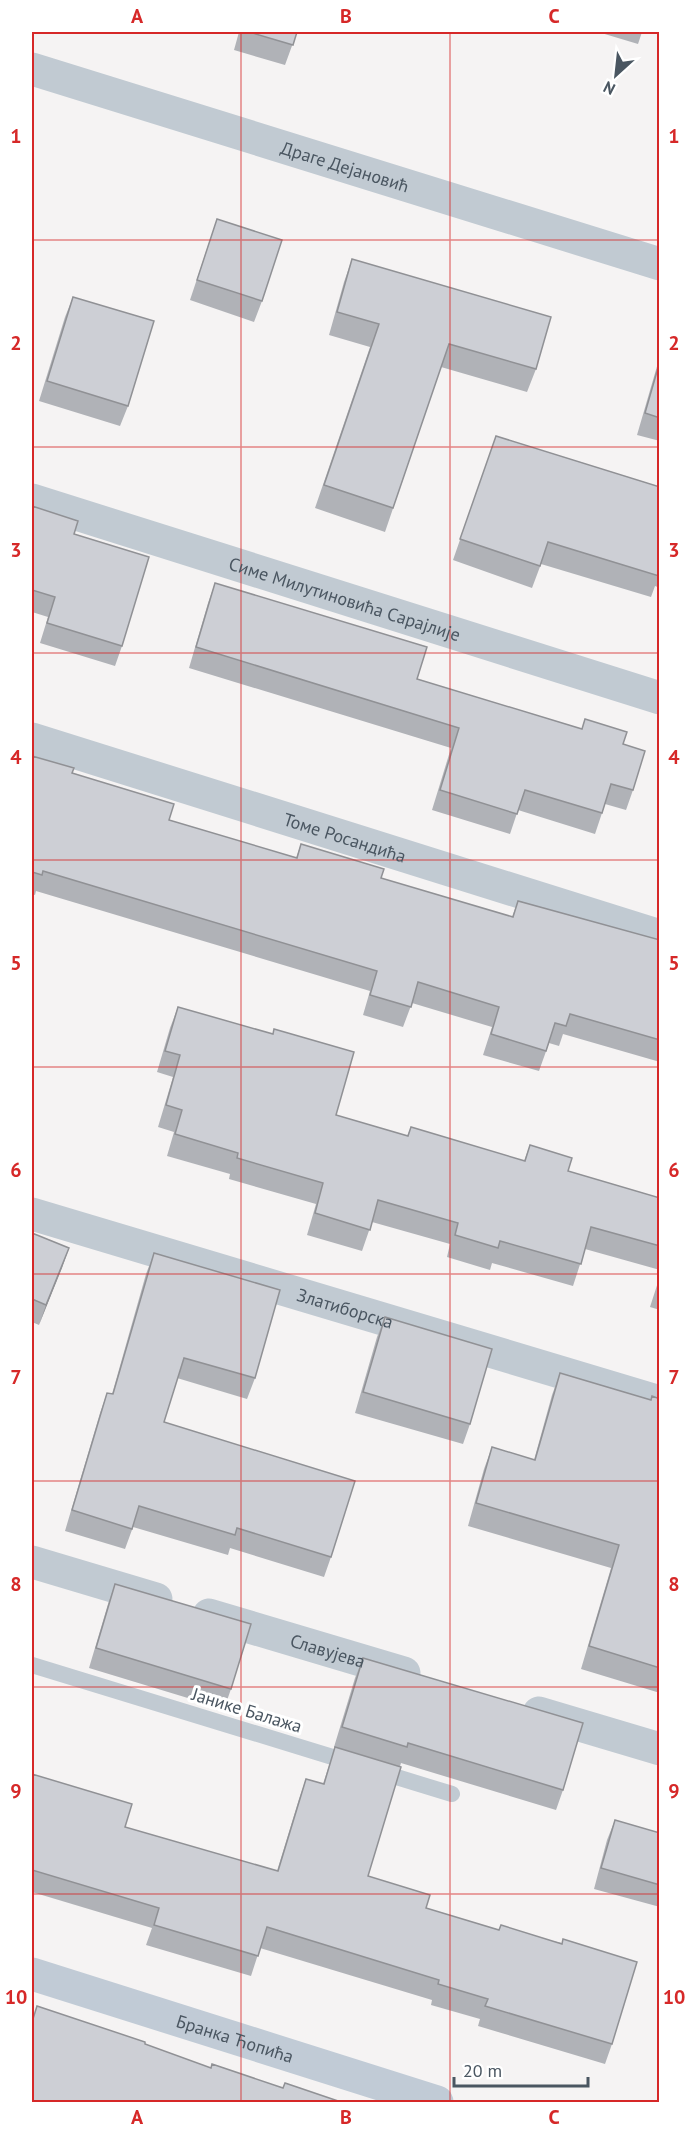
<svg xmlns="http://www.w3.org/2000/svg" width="691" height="2134" font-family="'PT Sans',sans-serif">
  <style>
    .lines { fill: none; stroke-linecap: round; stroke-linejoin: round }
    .lane { stroke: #c1cad2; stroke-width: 16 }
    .street { stroke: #c1cad2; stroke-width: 33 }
    .secondary { stroke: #c1cbd6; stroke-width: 33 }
    .wall { fill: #b0b2b7 }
    .shaded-wall { fill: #909195 }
    .building { fill: #cdcfd5; stroke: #909195; stroke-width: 1.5 }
    .grid { fill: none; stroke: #d62828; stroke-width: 1.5; stroke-opacity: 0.55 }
    .labels { text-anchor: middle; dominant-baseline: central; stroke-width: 6; stroke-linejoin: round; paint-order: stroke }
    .street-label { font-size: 18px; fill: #4a5661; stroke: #fff }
    .neatline { fill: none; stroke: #d62828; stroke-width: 2 }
    .grid-label { font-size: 20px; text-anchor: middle; font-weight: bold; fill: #d62828 }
  </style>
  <rect width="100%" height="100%" fill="#f5f3f3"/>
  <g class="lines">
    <!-- lane -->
    <path class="lane" d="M 32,1665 L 352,1763
      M 377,1771 L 452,1794"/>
    <!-- street -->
    <g class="street">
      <path id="s1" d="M 32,69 L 660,264"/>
      <path id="s2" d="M 32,500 L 660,698"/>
      <path id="s3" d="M 32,739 L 660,936"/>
      <path id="s4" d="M 32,1214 L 660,1402"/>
      <path d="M 32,1562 L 156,1599"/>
      <path id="s5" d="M 209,1615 L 404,1673"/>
      <path d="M 539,1713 L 660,1749"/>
    </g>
    <!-- secondary -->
    <path class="secondary" id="s6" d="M 32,1974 L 437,2102"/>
  </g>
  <!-- wall -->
  <path class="wall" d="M 239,32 L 297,32 L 285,65 L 234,50 Z
    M 598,32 L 642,32 L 638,44 Z
    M 217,219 L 262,301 L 254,322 L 190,300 Z
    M 352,259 L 536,369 L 527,392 L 441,367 L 385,532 L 315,508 L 370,347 L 329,335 L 344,282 Z
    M 73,297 L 128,406 L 120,426 L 39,401 L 65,317 Z
    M 660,356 L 660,441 L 637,435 Z
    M 496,436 L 660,487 L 660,588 L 655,586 L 651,597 L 541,564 L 532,588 L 453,560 Z
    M 32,506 L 74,534 L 122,646 L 115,666 L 40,643 L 48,617 L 32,612 Z
    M 215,583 L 417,679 L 582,729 L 585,719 L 623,744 L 633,790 L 626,810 L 605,804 L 595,834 L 518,810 L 510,834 L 432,810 L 451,748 L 189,668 L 208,603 Z
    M 32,756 L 72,773 L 169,820 L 296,858 L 301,844 L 381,878 L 512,917 L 518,901 L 660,940 L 660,1062 L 563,1034 L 559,1046 L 549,1043 L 539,1071 L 483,1055 L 492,1027 L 412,1003 L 403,1027 L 363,1015 L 370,991 L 36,891 L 35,895 L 32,894 Z
    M 178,1007 L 336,1115 L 407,1136 L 411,1127 L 524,1161 L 530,1145 L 568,1171 L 660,1198 L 660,1270 L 585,1249 L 573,1286 L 492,1263 L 490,1270 L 447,1257 L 450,1244 L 372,1222 L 362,1251 L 307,1235 L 316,1204 L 229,1179 L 230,1174 L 167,1156 L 174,1132 L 158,1127 L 173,1077 L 157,1072 L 170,1028 Z
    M 32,1233 L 69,1248 L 39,1325 L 32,1322 Z
    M 154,1253 L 255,1378 L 247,1399 L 177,1378 L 164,1422 L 331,1557 L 324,1577 L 230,1548 L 228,1555 L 133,1527 L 125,1549 L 65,1531 L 100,1413 L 107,1393 L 112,1394 L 146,1274 Z
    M 660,1276 L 660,1310 L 650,1307 Z
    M 385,1317 L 470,1424 L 463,1444 L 355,1413 L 377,1337 Z
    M 560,1373 L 651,1400 L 660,1399 L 660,1693 L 581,1669 L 611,1568 L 468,1526 L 484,1469 L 492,1447 L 534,1460 L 552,1395 Z
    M 115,1584 L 231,1689 L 224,1709 L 89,1668 L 108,1604 Z
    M 363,1658 L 563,1790 L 556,1810 L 401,1763 L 368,1876 L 426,1908 L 499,1930 L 562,1943 L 563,1939 L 612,2044 L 605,2064 L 478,2026 L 480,2019 L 431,2005 L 432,2000 L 260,1948 L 251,1976 L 146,1945 L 152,1928 L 32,1892 L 32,1774 L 125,1827 L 277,1871 L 299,1799 L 306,1779 L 323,1784 L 335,1747 L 334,1747 L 355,1678 Z
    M 615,1820 L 660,1833 L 660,1907 L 594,1889 L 607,1840 Z"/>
  <!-- shaded-wall -->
  <path class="shaded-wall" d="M 69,1248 L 62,1268 L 39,1325 L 46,1305 Z"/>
  <!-- building -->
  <path class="building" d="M 249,32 L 297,32 L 293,45 Z
    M 217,219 L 282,240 L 262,301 L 197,280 Z
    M 352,259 L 551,317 L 536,369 L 449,344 L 393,508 L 324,485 L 379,324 L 337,312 Z
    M 73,297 L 154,321 L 128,406 L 47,381 Z
    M 660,361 L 660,418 L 645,413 Z
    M 496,436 L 660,487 L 659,576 L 548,542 L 540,566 L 460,539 Z
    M 32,506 L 78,521 L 74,534 L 149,557 L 122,646 L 47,623 L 55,597 L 32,590 Z
    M 215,583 L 427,647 L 417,679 L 582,729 L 585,719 L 627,732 L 623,744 L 645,751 L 633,790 L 611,784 L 602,813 L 525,790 L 517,814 L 440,790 L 459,728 L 196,647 Z
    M 32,756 L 74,768 L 72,773 L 174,804 L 169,820 L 297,858 L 301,844 L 384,869 L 381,878 L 513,917 L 518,901 L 660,940 L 660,1040 L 570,1014 L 566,1026 L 555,1023 L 546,1051 L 491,1034 L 499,1007 L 418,982 L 411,1007 L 370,995 L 377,971 L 43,871 L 42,875 L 32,872 Z
    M 178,1007 L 273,1034 L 274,1029 L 354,1052 L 336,1115 L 408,1136 L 411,1127 L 525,1161 L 530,1145 L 572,1158 L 568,1171 L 660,1198 L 660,1246 L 591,1227 L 581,1264 L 500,1241 L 498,1248 L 455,1235 L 458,1223 L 378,1200 L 370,1230 L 315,1213 L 323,1183 L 237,1158 L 238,1153 L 175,1134 L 182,1110 L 166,1105 L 180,1055 L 165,1051 Z
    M 32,1233 L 69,1248 L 46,1305 L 32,1299 Z
    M 154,1253 L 280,1290 L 255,1378 L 184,1358 L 164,1422 L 355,1481 L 331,1557 L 237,1528 L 235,1535 L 139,1506 L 132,1529 L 72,1510 L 107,1393 L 113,1394 Z
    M 385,1317 L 492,1349 L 470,1424 L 363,1392 Z
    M 560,1373 L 651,1400 L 652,1396 L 660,1399 L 660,1668 L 589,1646 L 619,1545 L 476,1503 L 492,1447 L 535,1460 Z
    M 115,1584 L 251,1624 L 231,1689 L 96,1648 Z
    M 363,1658 L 583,1723 L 563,1790 L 408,1743 L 407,1747 L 342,1727 Z
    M 335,1747 L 401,1767 L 368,1876 L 430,1895 L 426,1908 L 499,1930 L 501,1925 L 562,1944 L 563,1939 L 637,1962 L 612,2044 L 485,2006 L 488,1999 L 438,1984 L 439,1980 L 267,1927 L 258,1956 L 154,1925 L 159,1908 L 32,1870 L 32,1774 L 132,1804 L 125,1827 L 278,1871 L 306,1779 L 324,1784 Z
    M 615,1820 L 660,1833 L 660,1885 L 601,1868 Z
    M 37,2006 L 145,2042 L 145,2044 L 211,2068 L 212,2064 L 283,2088 L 285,2083 L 344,2103 L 32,2103 L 32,2022 Z"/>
  <!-- grid -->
  <path class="grid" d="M 241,32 L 241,2102M 450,32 L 450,2102M 32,240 L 660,240M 32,447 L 660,447M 32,653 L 660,653M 32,860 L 660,860M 32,1067 L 660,1067M 32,1274 L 660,1274M 32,1481 L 660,1481M 32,1687 L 660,1687M 32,1894 L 660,1894"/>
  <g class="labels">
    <!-- street labels -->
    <g class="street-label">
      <text stroke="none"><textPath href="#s1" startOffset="328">Драге Дејановић</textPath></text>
      <text stroke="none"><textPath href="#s2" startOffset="328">Симе Милутиновића Сарајлије</textPath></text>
      <text stroke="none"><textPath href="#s3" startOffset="328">Томе Росандића</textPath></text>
      <text stroke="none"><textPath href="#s4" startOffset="327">Златиборска</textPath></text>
      <text stroke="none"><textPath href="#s5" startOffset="124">Славујева</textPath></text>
      <text transform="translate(247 1710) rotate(17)">Јанике Балажа</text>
      <text stroke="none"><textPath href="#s6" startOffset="213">Бранка Ћопића</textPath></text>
    </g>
  </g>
  <!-- border -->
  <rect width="691" height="2134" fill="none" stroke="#ffffff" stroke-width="66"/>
  <!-- north arrow -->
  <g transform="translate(616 75) rotate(207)" stroke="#ffffff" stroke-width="4.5" paint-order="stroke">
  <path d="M0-4.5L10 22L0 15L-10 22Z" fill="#4a5661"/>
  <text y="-9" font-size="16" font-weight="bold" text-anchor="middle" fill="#4a5661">N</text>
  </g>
  <!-- scale -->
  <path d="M454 2077v9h134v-9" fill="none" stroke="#4a5661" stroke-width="3"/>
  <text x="463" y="2077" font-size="18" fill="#4a5661" stroke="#ffffff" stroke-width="4.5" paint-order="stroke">20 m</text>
  <rect x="33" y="33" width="625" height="2068" class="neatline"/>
  <g class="grid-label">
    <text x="137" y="23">A</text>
    <text x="346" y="23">B</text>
    <text x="554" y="23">C</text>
    <text x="16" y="143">1</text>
    <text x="674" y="143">1</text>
    <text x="16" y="350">2</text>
    <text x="674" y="350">2</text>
    <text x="16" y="557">3</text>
    <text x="674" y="557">3</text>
    <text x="16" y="764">4</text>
    <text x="674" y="764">4</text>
    <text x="16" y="970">5</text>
    <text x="674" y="970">5</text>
    <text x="16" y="1177">6</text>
    <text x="674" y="1177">6</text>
    <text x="16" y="1384">7</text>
    <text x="674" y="1384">7</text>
    <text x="16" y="1591">8</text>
    <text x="674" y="1591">8</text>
    <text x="16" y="1798">9</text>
    <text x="674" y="1798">9</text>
    <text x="16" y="2004">10</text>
    <text x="674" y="2004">10</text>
    <text x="137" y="2124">A</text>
    <text x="346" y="2124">B</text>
    <text x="554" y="2124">C</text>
  </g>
</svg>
